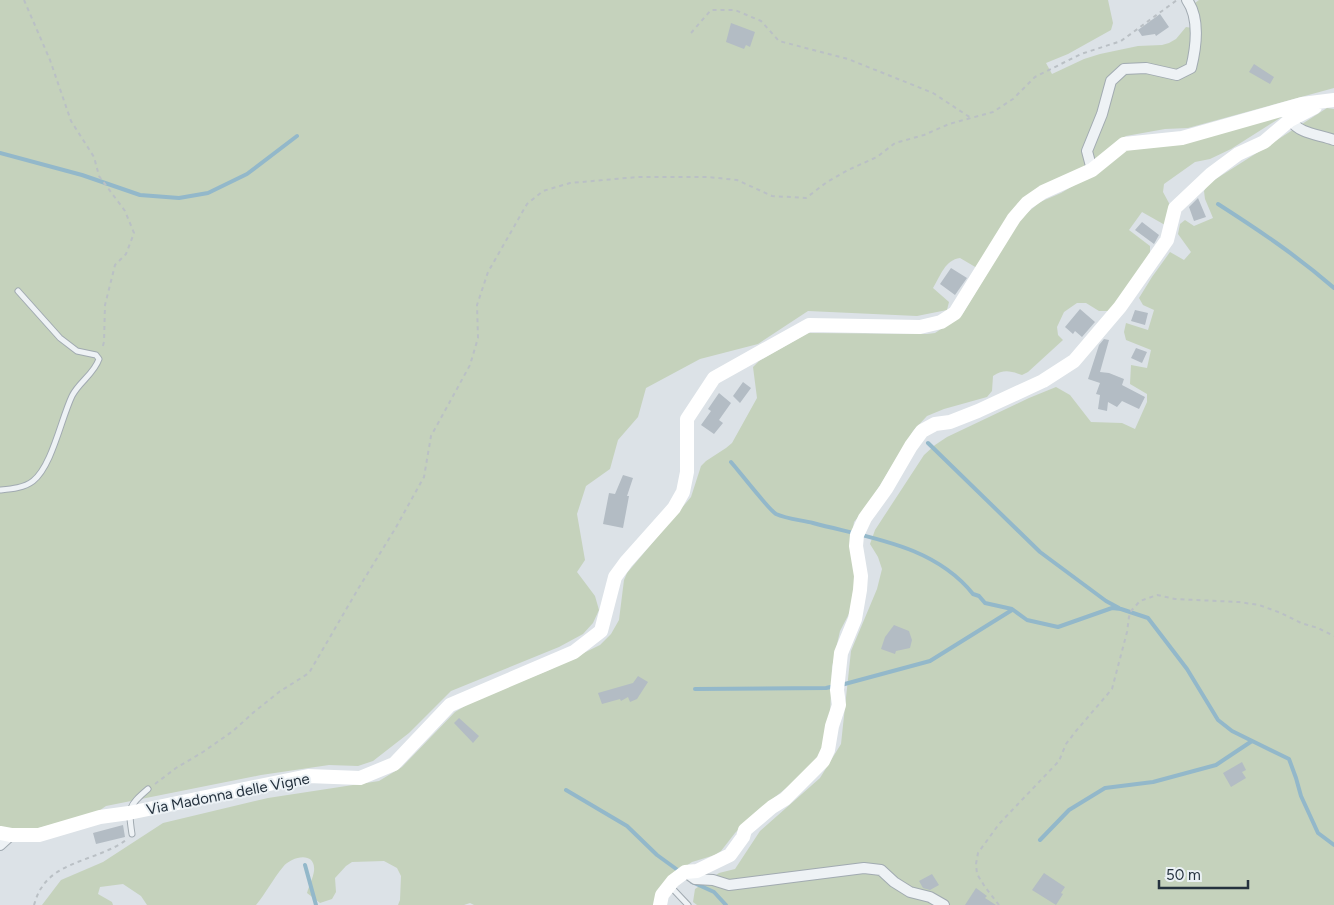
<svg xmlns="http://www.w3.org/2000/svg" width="1334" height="905" font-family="Figtree,sans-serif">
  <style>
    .green { fill: #c5d2bc }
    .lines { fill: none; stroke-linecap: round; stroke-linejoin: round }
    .stream { stroke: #93b8ca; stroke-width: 4 }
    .building { fill: #b3bcc4 }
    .lane-casing { stroke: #a1aab1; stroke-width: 7 }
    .street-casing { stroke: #a1aab1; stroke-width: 12 }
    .path { stroke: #bac0c5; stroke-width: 2; stroke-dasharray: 4 4; stroke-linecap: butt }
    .lane { stroke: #eef2f5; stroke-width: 5 }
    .street { stroke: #eef2f5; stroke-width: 10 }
    .secondary { stroke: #fff; stroke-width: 14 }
    .labels { text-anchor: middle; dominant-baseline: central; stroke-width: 4; stroke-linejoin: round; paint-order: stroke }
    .street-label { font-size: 15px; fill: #25323e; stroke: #ebf1f5 }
  </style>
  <rect width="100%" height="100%" fill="#dce2e7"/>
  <!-- green -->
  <path class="green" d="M 0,0 L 1108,0 L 1113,23 L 1111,30 L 1068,54 L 1046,63 L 1052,74 L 1084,59 L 1100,54 L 1138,46 L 1162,45 L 1169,43 L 1176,39 L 1186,27 L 1199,29 L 1196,16 L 1195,3 L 1199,0 L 1334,0 L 1334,88 L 1188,128 L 1165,129 L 1126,136 L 1117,141 L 1098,158 L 1085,167 L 1050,183 L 977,268 L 960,258 C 945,260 941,275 933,288 L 949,302 L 947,310 L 917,316 L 808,311 L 758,344 L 700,359 L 646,388 L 638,417 L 618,440 L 610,469 L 586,486 L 577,514 L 585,560 L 577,572 L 595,596 L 599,610 L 593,623 L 583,634 L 559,647 L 451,691 L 409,733 L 373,761 L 358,766 L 329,765 L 261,775 L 106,806 L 93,815 L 34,829 L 5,828 L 0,826 Z
    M 1327,108 L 1334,109 L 1334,905 L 697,905 L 693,902 L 695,889 L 719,873 L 735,869 L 760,831 L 820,778 L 841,744 L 851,651 L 877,589 L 882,569 L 878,557 L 870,544 L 875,530 L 924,455 L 935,445 L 947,437 L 1029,398 L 1056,387 L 1070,395 L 1091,422 L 1122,423 L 1135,429 L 1147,402 L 1147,394 L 1130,384 L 1131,365 L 1147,368 L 1151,350 L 1126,340 L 1124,332 L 1126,323 L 1148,330 L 1154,310 L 1143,305 L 1139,298 L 1152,277 L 1170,252 L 1184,260 L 1191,252 L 1178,234 L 1180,224 L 1185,220 L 1194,226 L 1213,218 L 1205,199 L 1204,191 L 1208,184 Z
    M 1288,113 L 1231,149 L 1210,159 L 1195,162 L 1164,184 L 1163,192 L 1170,205 L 1165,225 L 1142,212 L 1129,230 L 1150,246 L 1150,254 L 1110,311 L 1099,311 L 1086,303 L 1077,303 L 1064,312 L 1057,327 L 1058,335 L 1063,340 L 1028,372 L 1022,375 C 1010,371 1004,369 993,376 L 992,391 L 987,397 L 944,409 L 927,416 L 913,431 L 868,505 L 854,522 L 850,546 L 855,575 L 851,610 L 840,631 L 832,667 L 830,715 L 823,747 L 814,763 L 794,782 L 756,812 L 735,833 L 721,851 L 715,855 L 692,862 L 674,874 L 656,905 L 474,905 L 470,903 L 464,905 L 398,905 L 400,900 L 401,876 L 397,868 L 384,861 L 352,862 L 346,866 L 335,878 L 336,892 L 332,899 L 320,903 L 307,893 C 309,886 313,878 314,871 C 316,851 292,856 283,867 C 273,879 266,893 256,905 L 147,905 L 141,896 L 123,884 L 100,887 L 98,894 L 112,902 L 113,905 L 42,905 L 61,880 L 103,862 L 163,823 L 268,798 L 379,781 L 402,767 L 455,712 L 473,701 L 547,671 L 600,645 L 611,634 L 619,620 L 624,580 L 627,573 L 691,497 L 701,466 L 706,461 L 726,448 L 732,443 L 757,398 L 753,367 L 759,361 L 808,333 L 927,334 L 935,333 L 962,315 L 1021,218 L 1040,202 L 1061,193 L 1088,177 L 1126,150 Z"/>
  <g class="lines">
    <!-- stream -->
    <path class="stream" d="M 0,153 L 82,175 L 140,195 L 179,198 L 208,193 L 247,174 L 297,136
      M 1218,204 C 1260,231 1296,255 1334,288
      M 928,443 L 1040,552 L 1106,601 L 1119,608
      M 731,462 C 739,471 769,510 776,514 C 787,519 801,520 813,523 C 869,538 934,545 973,594 L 979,596 L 985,603 L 1012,609 L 1027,620 L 1058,627 L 1112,608 L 1121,609 L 1148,618 L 1187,669 L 1218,720 L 1232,731 L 1289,759 L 1296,778 L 1301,796 L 1318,833 L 1334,845
      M 841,685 L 930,661 L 1012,610
      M 695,689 L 826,688 L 835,686
      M 566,790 L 627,826 L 657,855 L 679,871
      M 1040,840 L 1069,810 L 1105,788 L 1153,782 L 1216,765 L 1252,741
      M 305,865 L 316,905
      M 692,882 L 714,892 L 726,905"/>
  </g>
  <!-- building -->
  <path class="building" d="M 1160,14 L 1169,27 L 1156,36 L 1155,34 L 1142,36 L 1138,30 Z
    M 731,23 L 755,32 L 750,47 L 746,45 L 744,49 L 726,42 Z
    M 1254,64 L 1274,77 L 1270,84 L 1249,72 Z
    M 1198,198 L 1206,217 L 1194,221 L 1189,207 Z
    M 1142,222 L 1159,235 L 1154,244 L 1135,230 Z
    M 951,268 L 967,278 L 955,295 L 940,284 Z
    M 1080,309 L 1095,322 L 1082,337 L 1075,331 L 1073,334 L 1065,327 Z
    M 1135,310 L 1148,313 L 1145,325 L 1131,321 Z
    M 1104,339 L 1109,340 L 1100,372 L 1109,373 L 1124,379 L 1122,385 L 1145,397 L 1139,409 L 1122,401 L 1117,407 L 1108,402 L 1107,411 L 1098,409 L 1100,395 L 1096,394 L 1100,383 L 1088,379 L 1099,345 Z
    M 1136,348 L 1147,352 L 1142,363 L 1131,358 Z
    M 743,382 L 751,388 L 740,403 L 733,396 Z
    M 719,393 L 731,403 L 719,420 L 723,423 L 714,434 L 701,425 L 711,411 L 708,409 Z
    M 623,475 L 633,478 L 627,496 L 629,496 L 623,528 L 603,524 L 609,493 L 615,494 Z
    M 894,625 L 909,631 L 912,640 L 910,648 L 896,651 L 895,654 L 881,649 L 885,637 Z
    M 638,676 L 648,682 L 637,699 L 630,702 L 628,697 L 621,701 L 620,699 L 602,704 L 598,693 L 633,683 Z
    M 459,718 L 479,736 L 473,743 L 454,723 Z
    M 1242,762 L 1246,770 L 1242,772 L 1246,778 L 1231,787 L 1223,773 Z
    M 123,825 L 125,837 L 96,844 L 93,833 Z
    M 1044,873 L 1065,887 L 1061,893 L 1063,894 L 1056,905 L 1032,890 Z
    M 932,874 L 939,885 L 930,890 L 923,888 L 919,881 Z
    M 976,888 L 987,896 L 985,898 L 996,905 L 965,905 Z"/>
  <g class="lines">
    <!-- lane casing -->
    <g class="lane-casing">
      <path id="lane" d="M 0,490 C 11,489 24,488 33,481 C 52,466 61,419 72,396 C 79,382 94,374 99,359 L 96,355 L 77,351 L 60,338 L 18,291
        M 132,834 C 128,808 128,806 148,789
        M 670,886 L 688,905"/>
    </g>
    <!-- street casing -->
    <g class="street-casing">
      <path id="street" d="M 1290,120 C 1301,135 1319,134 1334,140
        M 1092,170 L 1087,151 L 1102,114 L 1111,81 L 1124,69 L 1146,68 L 1177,75 L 1191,68 C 1196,48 1200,18 1187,0
        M 0,845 L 11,835
        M 685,872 L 695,879 L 713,880 L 729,885 L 864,868 L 881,870 L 894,882 L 910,892 L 930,897 L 944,905"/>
    </g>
    <!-- path -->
    <path class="path" d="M 24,0 L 50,60 L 71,121 L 94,157 L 99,176 L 125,211 L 134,233 L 126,254 L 115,265 L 105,305 L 104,342 L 102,349
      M 691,33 L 711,10 L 735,10 L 761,21 L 779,41 L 848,59 L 933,93 L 971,118
      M 155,784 L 176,768 L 203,752 L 233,731 L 254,712 L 279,692 L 309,673 L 358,589 L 395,529 L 424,477 L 431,436 L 470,365 L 478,338 L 477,305 L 488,272 L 527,204 L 543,191 L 570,183 L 638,177 L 708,177 L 737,180 L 772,196 L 806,198 L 827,182 L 848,170 L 877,157 L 895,143 L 924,135 L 949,124 L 993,112 L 1013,99 L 1035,77 L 1081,54 L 1121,41 L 1177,0
      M 34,905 C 36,899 38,892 42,887 C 58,861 101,859 126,840
      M 999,905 L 985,887 L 977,874 L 976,864 L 978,853 L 999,824 L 1059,761 L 1066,744 L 1076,731 L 1112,689 L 1127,632 L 1129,617 L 1131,611 L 1140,601 L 1157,595 L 1175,599 L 1239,602 L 1259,605 L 1281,613 L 1301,623 L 1318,628 L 1334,636"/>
    <!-- lane -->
    <use href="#lane" class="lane"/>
    <!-- street -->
    <use href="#street" class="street"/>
    <!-- secondary -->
    <path class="secondary" d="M 0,833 L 11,835 L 39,835 L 100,817 L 129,813 L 308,776 L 360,778 L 394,764 L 450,705 L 574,652 L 601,631 L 615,577 L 626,562 L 674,508 L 683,492 L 687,472 L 687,419 L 714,378 L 809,325 L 920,327 L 941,322 L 955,313 L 1014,218 L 1027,203 L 1043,192 L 1092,170 L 1124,144 L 1182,138 L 1302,104 L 1334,100
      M 660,905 L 662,895 L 673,881 L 685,872 L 697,871 L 730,855 L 743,837 L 745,830 L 772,807 L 785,799 L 823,761 L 828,750 L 832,726 L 839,705 L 837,690 L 841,653 L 855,619 L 860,590 L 861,576 L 856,546 L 857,535 L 865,518 L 886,489 L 911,446 L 922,431 L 935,424 L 950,422 L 978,411 L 1043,381 L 1074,361 L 1120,307 L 1167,240 L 1175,208 L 1211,174 L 1238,154 L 1264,142 L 1290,120 L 1315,107"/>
  </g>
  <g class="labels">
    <!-- street labels -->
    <g class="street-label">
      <text transform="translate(228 794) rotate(-11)">Via Madonna delle Vigne</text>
    </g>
  </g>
  <!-- scale -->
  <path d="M1159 880v8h89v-8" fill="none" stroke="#25323e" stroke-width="2.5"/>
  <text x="1166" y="880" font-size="15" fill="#25323e" stroke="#ebf1f5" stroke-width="4" paint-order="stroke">50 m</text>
</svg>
